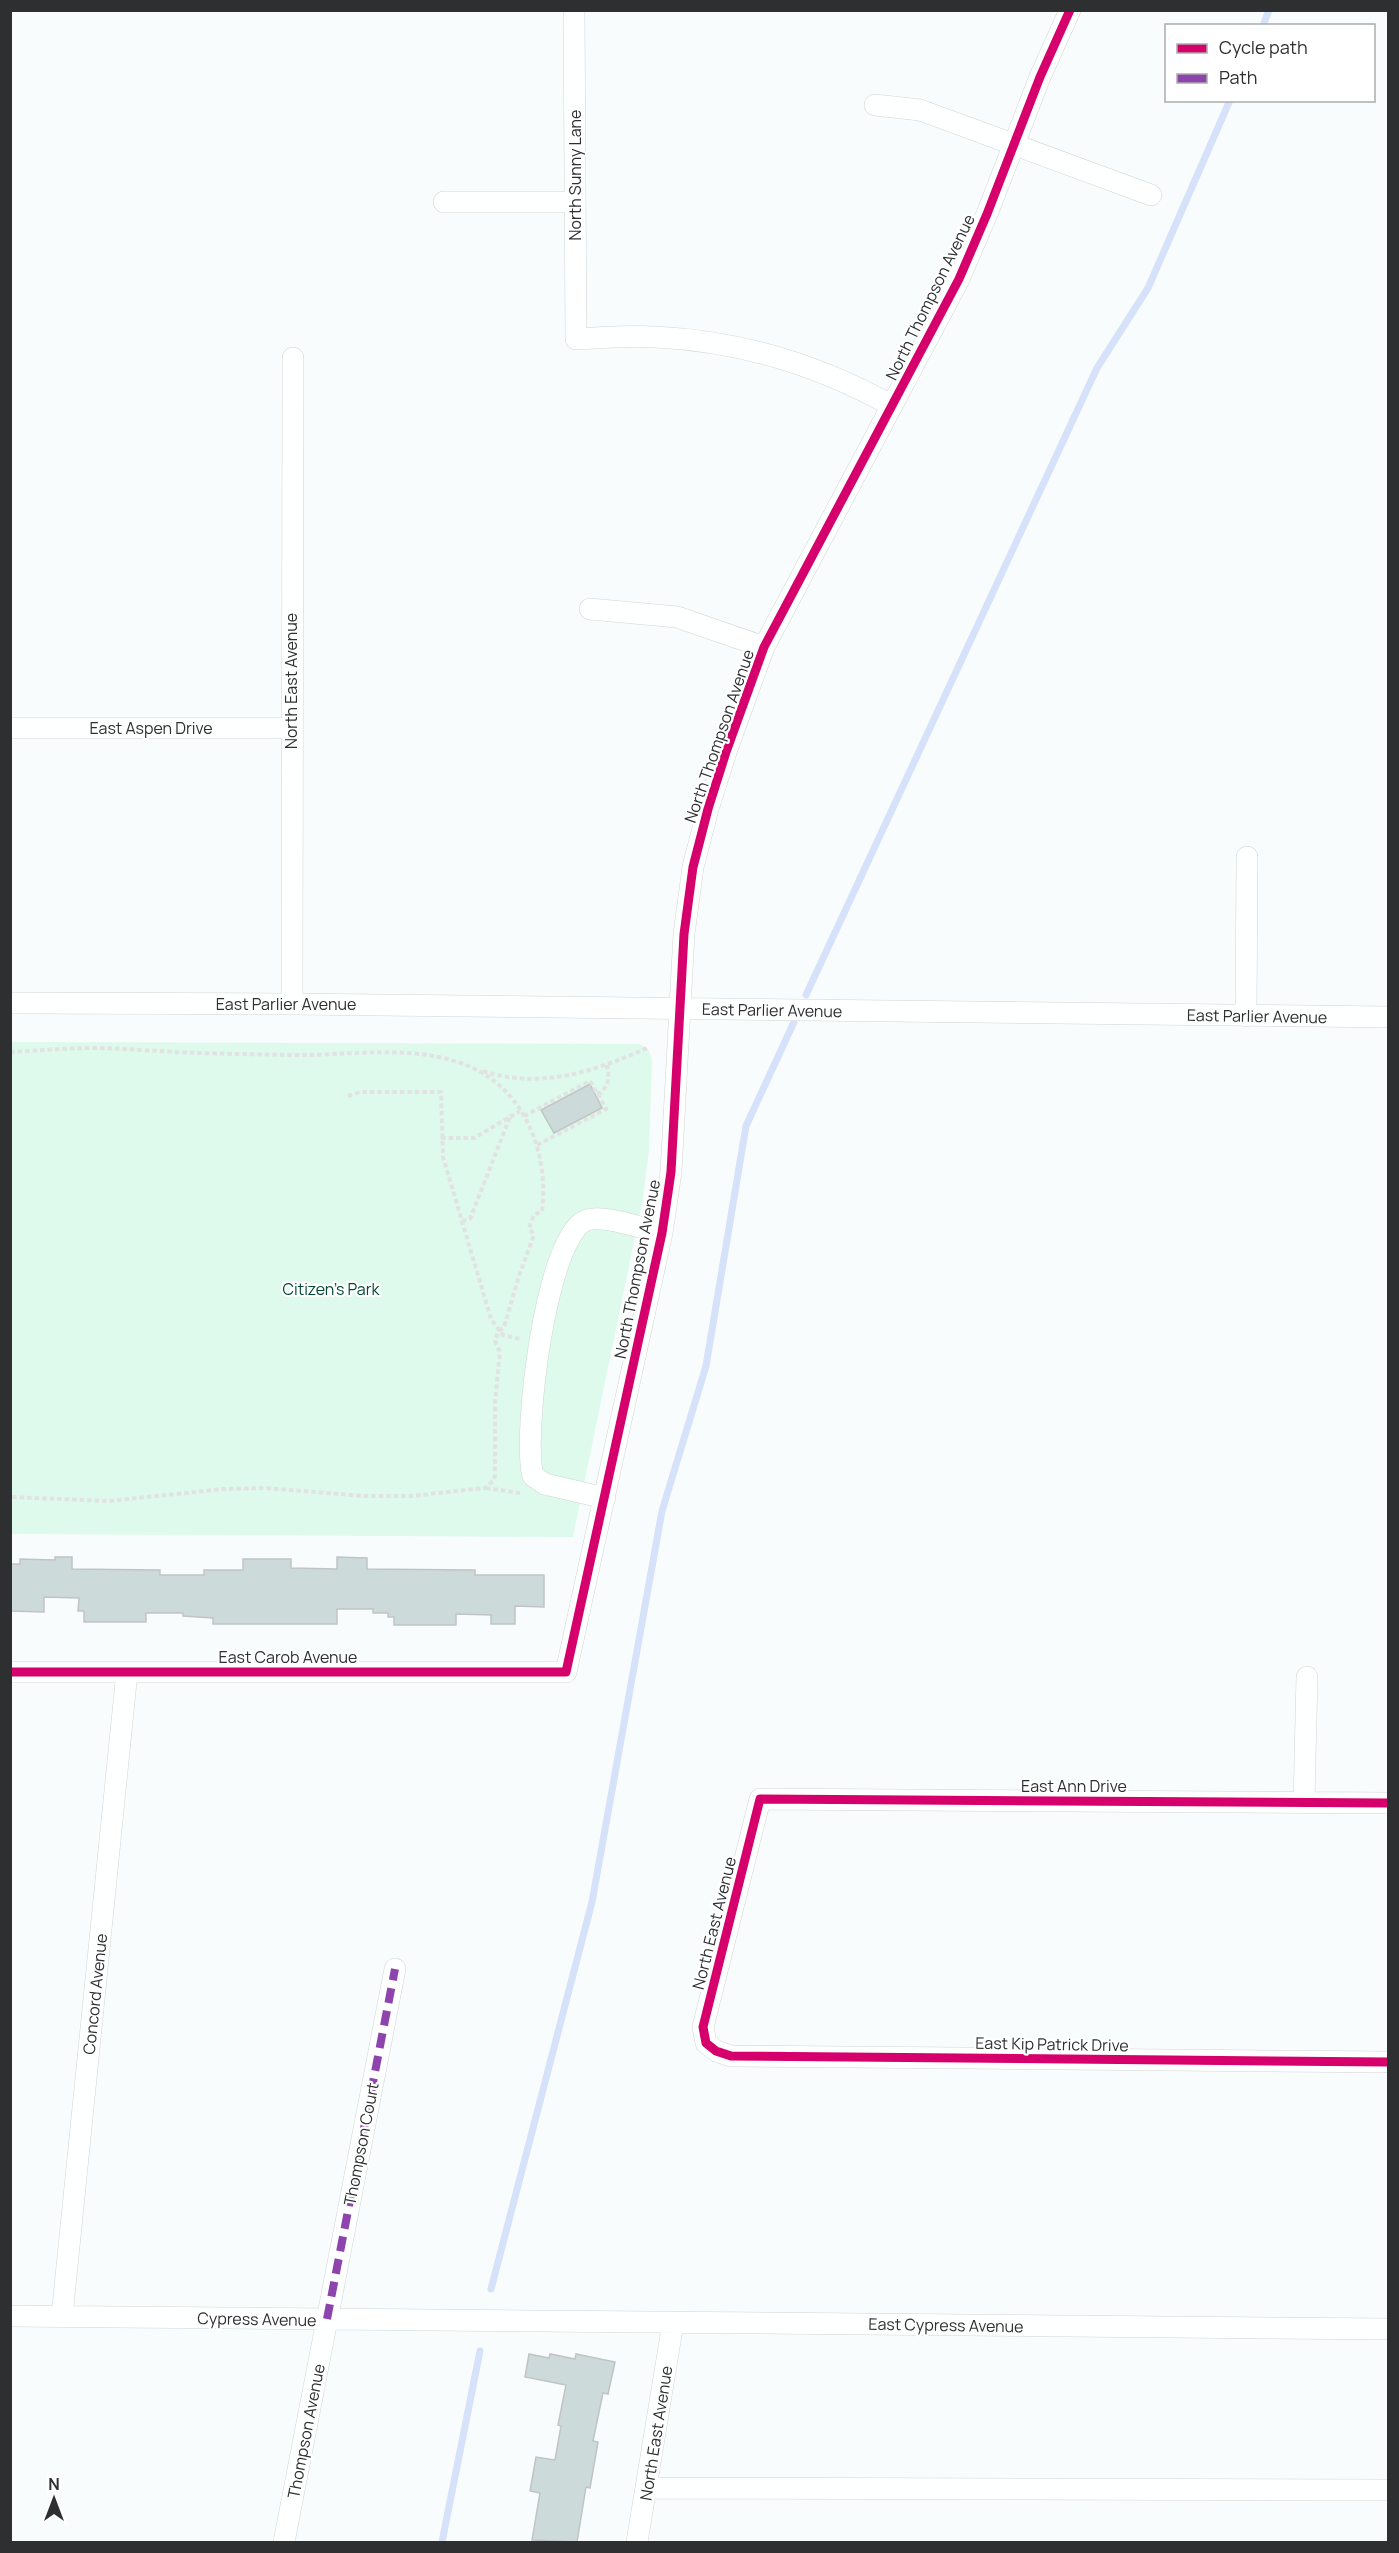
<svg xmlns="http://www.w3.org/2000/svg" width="1399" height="2553" font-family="Manrope,sans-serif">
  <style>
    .green { fill: #ddfaec }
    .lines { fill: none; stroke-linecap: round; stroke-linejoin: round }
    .stream { stroke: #d6e1fa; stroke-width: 7 }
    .building { fill: #ccdada; stroke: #c1c4c4; stroke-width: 1.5 }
    .minor-casing { stroke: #d2d5d5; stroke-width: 22 }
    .path { stroke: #e2e2e3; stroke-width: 4; stroke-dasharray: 4.5 3; stroke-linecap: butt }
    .minor { stroke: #feffff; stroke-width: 21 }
    .quiet { stroke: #8e44ad; stroke-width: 8; stroke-dasharray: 15 8; stroke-linecap: butt }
    .cycleway-casing { stroke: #fff; stroke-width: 13 }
    .cycleway { stroke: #d6006c; stroke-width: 9 }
    .labels { text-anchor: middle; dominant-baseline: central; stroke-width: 4.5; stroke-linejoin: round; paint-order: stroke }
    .street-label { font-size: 16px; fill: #2d2f30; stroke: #fff }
    .park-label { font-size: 16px; fill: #044a32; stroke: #fff }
  </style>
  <rect width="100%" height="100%" fill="#f9fcfd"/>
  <!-- green -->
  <path class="green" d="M 11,1042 L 638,1044 C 647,1046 651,1052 652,1061 L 649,1150 L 643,1198 L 573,1537 L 11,1534 Z"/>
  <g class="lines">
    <!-- stream -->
    <path class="stream" d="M 1263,26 L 1269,10
      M 806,995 L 1097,368 L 1148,288 L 1230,100
      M 491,2289 L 592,1902 L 662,1511 L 706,1366 L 746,1126 L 794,1022
      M 442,2542 L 480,2351"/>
  </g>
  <!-- building -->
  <path class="building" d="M 590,1084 L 602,1108 L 554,1133 L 541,1110 Z
    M 55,1557 L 72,1557 L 72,1569 L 160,1570 L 160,1575 L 204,1575 L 204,1570 L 243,1570 L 243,1559 L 291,1559 L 291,1568 L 337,1569 L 337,1557 L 367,1558 L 367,1569 L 475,1570 L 475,1575 L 544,1575 L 544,1607 L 515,1606 L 515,1624 L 491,1624 L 491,1615 L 456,1614 L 456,1625 L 394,1625 L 394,1617 L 388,1617 L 388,1613 L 373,1613 L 373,1609 L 337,1609 L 337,1624 L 213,1624 L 213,1618 L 183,1616 L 183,1613 L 146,1613 L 146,1622 L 84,1622 L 84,1611 L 78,1611 L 79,1598 L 44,1597 L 44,1612 L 10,1611 L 10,1564 L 20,1564 L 20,1559 L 55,1560 Z
    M 529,2354 L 549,2358 L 550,2354 L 575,2359 L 576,2354 L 615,2362 L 608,2394 L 603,2393 L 593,2441 L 598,2442 L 590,2488 L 586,2487 L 577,2542 L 532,2540 L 540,2493 L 530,2491 L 536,2457 L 555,2460 L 561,2426 L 558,2425 L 566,2385 L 525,2377 Z"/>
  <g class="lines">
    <!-- minor casing -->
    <g class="minor-casing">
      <path id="minor" d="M 574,10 L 576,339 C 602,338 629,335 655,337 C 739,341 819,365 892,406
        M 875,105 L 920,110 L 1151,195
        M 444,202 L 574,202
        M 590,609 L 677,617 L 764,647
        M 10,728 L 291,728
        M 10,1003 L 292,1004 L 1388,1017
        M 292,1004 L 293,358
        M 1246,1016 L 1247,857
        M 605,1498 L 545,1484 L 533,1476 C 522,1437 546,1233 587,1220 C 604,1214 644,1229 662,1233
        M 10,1672 L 566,1672 L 662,1233 L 671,1172 L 684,934 L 693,867 L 708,809 L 726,752 L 764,647 L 959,279 L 987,214 L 1040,77 L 1070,10
        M 1304,1802 L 1307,1677
        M 1388,1803 L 760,1799 L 703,2027 L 706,2043 L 716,2051 L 731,2056 L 1388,2062
        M 10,2316 L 1388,2329
        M 62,2316 L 127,1672
        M 648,2488 L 1388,2490
        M 284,2542 L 395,1969
        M 637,2542 L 673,2323"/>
    </g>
    <!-- path -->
    <path class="path" d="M 10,1052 C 38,1051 65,1048 92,1048 C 115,1048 137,1050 160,1051 C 204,1054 248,1054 291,1055 C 352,1056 418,1042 475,1069 C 527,1094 549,1157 542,1211 L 534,1215 L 529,1228 L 534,1235 L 518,1279 L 504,1327 L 498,1332 L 495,1341 L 500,1352 L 495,1402 L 495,1476 L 493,1481 L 485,1488 L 411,1496 L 365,1496 L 265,1488 L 224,1489 L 109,1501 L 10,1497
      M 483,1071 C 540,1090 597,1071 649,1047
      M 597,1093 L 601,1093 C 609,1083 610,1077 607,1065
      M 348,1096 L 360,1092 L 441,1092 L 443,1157 L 491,1319 L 503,1335 L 520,1339
      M 524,1116 L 590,1081 L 606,1109 L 537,1145
      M 441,1138 L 474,1138 L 520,1111
      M 462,1221 L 470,1219 L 510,1117
      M 486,1488 L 520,1493"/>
    <!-- minor -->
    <use href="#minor" class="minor"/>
    <!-- quiet -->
    <path class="quiet" d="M 327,2319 L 395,1969"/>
    <!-- cycleway casing -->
    <g class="cycleway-casing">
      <path id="cycleway" d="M 10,1672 L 566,1672 L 662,1233 L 671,1172 L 684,934 L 693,867 L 708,809 L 726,752 L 764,647 L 959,279 L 987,214 L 1040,77 L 1070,10
        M 1388,1803 L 760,1799 L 703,2027 L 706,2043 L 716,2051 L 731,2056 L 1388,2062"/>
    </g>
    <!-- cycleway -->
    <use href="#cycleway" class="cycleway"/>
  </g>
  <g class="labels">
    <!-- street labels -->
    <g class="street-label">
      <text transform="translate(575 175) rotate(-90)">North Sunny Lane</text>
      <text transform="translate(930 297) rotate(-64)">North Thompson Avenue</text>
      <text transform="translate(291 681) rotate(-90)">North East Avenue</text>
      <text x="151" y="728">East Aspen Drive</text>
      <text transform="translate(719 736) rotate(-71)">North Thompson Avenue</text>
      <text x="286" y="1004">East Parlier Avenue</text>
      <text transform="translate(772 1010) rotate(1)">East Parlier Avenue</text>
      <text transform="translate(1257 1016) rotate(1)">East Parlier Avenue</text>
      <text transform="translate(637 1269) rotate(-79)">North Thompson Avenue</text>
      <text x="288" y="1657">East Carob Avenue</text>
      <text x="1074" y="1786">East Ann Drive</text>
      <text transform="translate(714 1923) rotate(-76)">North East Avenue</text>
      <text transform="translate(95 1994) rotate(-84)">Concord Avenue</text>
      <text transform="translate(1052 2044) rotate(1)">East Kip Patrick Drive</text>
      <text transform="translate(361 2144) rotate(-79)">Thompson Court</text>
      <text transform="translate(257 2319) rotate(1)">Cypress Avenue</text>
      <text transform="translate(946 2325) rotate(1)">East Cypress Avenue</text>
      <text transform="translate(306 2431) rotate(-79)">Thompson Avenue</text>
      <text transform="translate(656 2433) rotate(-81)">North East Avenue</text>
    </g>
    <!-- park labels -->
    <g class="park-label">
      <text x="331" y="1289">Citizen's Park</text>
    </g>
  </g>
  <!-- border -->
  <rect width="1399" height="2553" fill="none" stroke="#2d2f30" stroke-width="24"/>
  <!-- legend -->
  <rect x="1165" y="24" width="210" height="78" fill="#ffffff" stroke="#abacac" stroke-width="1.5"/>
  <rect x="1177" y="44" width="30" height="9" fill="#d6006c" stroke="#abacac" stroke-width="1.5"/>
  <text x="1219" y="54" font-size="18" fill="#2d2f30">Cycle path</text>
  <rect x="1177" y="74" width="30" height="9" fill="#8e44ad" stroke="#abacac" stroke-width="1.5"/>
  <text x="1219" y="84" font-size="18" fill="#2d2f30">Path</text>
  <!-- north arrow -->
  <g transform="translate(54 2499)" stroke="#ffffff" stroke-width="4.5" paint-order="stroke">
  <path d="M0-4.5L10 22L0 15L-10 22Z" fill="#2d2f30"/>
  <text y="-9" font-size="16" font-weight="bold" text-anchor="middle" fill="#2d2f30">N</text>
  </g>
</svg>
